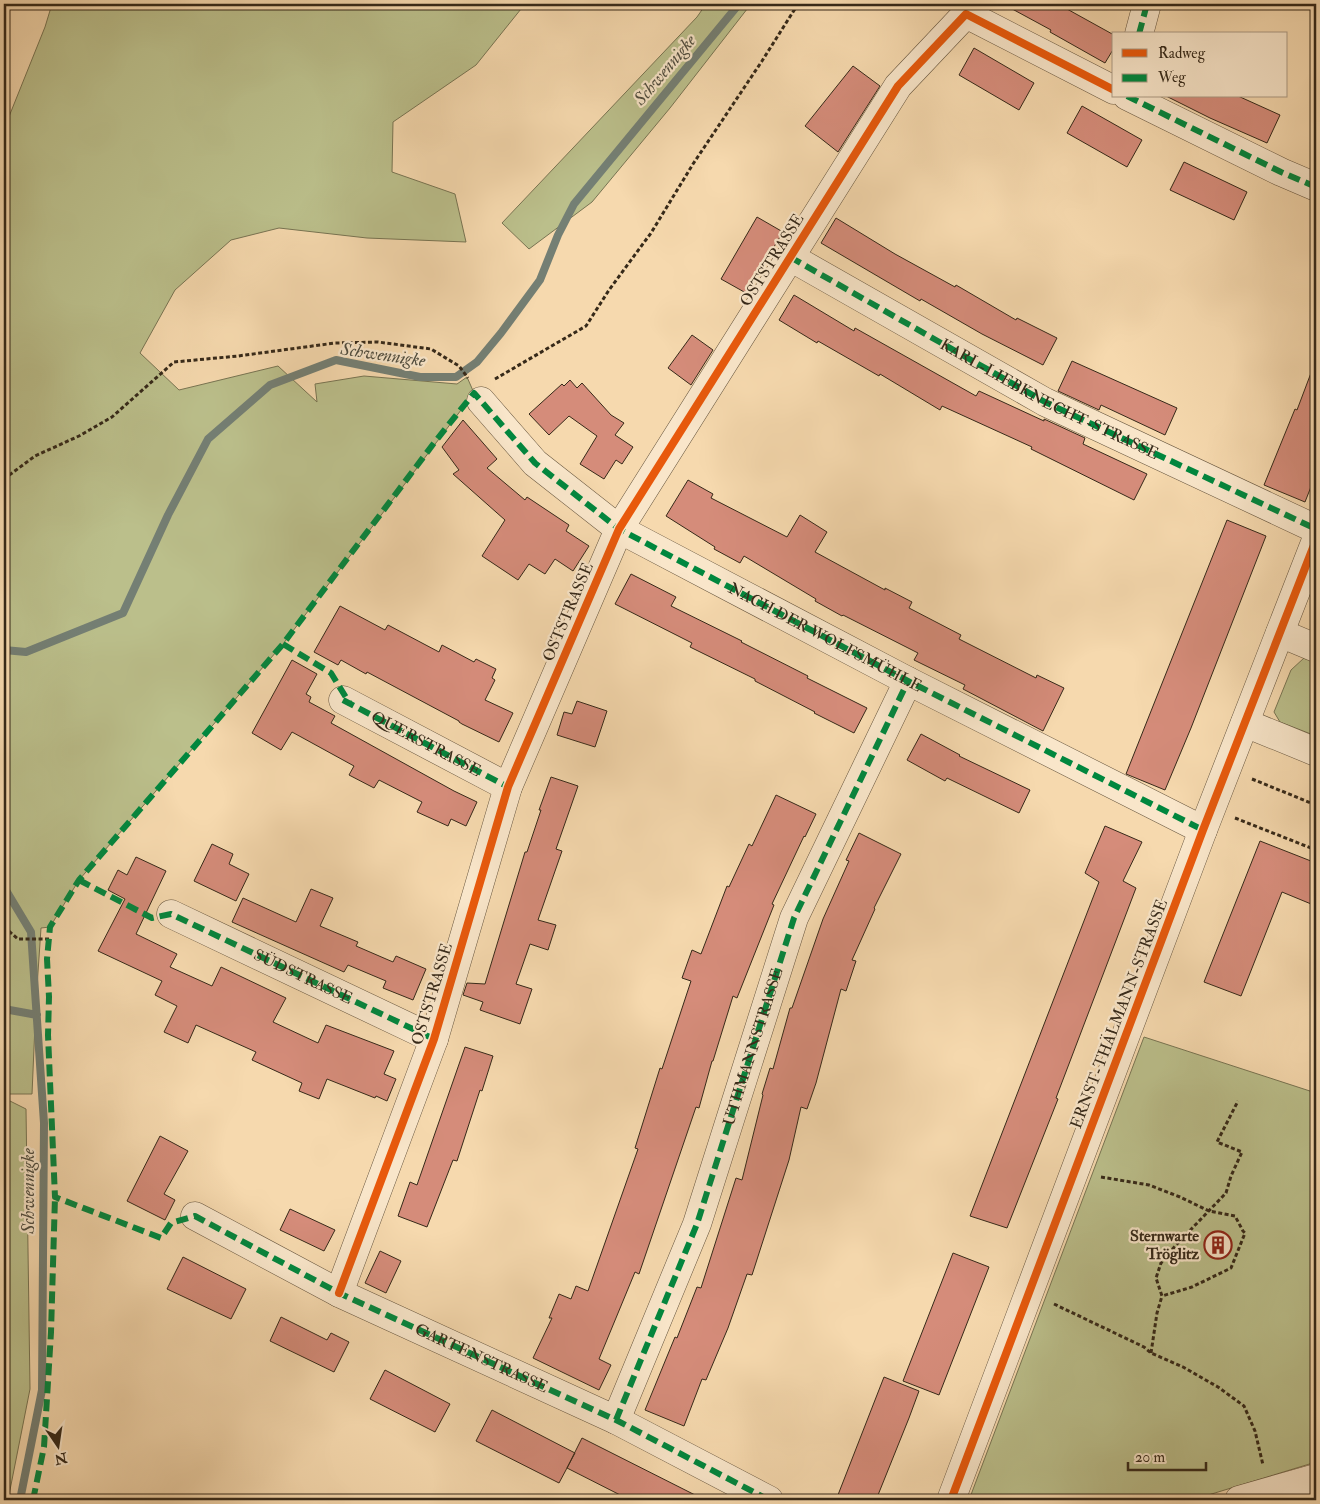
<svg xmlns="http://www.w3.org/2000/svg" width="1320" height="1504" font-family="'IM FELL Double Pica',serif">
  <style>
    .green { fill: #bbbf8b; stroke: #787452 }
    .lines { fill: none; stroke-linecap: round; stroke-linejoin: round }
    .stream { stroke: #747f74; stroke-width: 8 }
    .building { fill: #d58c7a; stroke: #362919 }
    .minor-casing { stroke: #66553e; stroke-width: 29 }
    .path { stroke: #362919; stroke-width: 3; stroke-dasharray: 4 2.5; stroke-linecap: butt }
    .minor { stroke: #f9e6ca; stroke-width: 28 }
    .quiet { stroke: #00873e; stroke-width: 6; stroke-dasharray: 12 6; stroke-linecap: butt }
    .cycleway-casing { stroke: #f9e6ca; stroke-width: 11 }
    .cycleway { stroke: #e8590c; stroke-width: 8 }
    .labels { text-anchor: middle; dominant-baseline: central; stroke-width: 4.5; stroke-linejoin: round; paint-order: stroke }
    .street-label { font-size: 16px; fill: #362919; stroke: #f9e6ca }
    .poi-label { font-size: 16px; font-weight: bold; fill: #362919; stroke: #f9e6ca; text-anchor: end }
    .water-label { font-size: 18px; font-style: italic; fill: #504d3f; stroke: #f9e6ca }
  </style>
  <rect width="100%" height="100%" fill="#f6d9ae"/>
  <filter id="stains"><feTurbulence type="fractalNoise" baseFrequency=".004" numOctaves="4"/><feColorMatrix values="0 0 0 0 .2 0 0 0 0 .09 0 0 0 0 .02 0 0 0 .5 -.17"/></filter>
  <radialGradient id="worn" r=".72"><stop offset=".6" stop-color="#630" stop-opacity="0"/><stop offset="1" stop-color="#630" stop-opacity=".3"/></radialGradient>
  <!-- green -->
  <path class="green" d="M 52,4 L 525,4 L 476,65 L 393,122 L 392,172 L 455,194 L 466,242 L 367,238 L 279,228 L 231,240 L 175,290 L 140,353 L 179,390 L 278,366 L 317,402 L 315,384 L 364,376 L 457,384 L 467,377 L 474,393 L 283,644 L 79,880 L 50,927 L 41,928 L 36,1002 L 32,1094 L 4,1094 L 4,129 L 45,27 Z
    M 706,4 L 751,4 L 670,108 L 592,202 L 529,249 L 502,223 L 697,17 Z
    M 1304,658 L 1316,663 L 1316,736 L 1280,722 L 1274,712 L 1291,670 Z
    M 1144,1037 L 1316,1093 L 1316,1462 L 1192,1500 L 969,1500 Z
    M 4,1098 L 26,1109 L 30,1389 L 8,1500 L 4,1500 Z"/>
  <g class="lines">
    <!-- stream -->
    <path class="stream" d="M 4,650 L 26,652 L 123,613 L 168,515 L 208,439 L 270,385 L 336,360 L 420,377 L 456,377 L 477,362 L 501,333 L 540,280 L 558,235 L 574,204 L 739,4
      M 4,887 L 31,932 L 44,1123 L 42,1390 L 20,1500
      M 4,1009 L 37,1015"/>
  </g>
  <!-- building -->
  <path class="building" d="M 1003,4 L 1058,4 L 1114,35 L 1114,48 L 1105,63 L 1050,32 L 1051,30 Z
    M 974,48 L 1034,83 L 1019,110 L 959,75 Z
    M 853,66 L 880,86 L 838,152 L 805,126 Z
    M 1166,96 L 1238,96 L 1280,115 L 1267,143 L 1210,118 Z
    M 1082,106 L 1142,140 L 1127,167 L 1067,133 Z
    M 1184,162 L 1247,192 L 1234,220 L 1170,190 Z
    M 757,217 L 783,232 L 746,293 L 721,279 Z
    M 836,218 L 895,254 L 955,287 L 956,285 L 1016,320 L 1017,318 L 1057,338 L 1043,365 L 982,334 L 921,299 L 920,301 L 821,243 Z
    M 794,295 L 854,331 L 855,328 L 976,396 L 979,391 L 1044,421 L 1044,419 L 1085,438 L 1083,444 L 1147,474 L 1134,500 L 1031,449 L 1032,447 L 942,406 L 940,410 L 880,374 L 879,376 L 818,341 L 817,343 L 779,320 Z
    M 692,335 L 713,350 L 691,385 L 668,368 Z
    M 1072,361 L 1177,408 L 1165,435 L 1101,405 L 1099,410 L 1058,391 Z
    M 1314,365 L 1316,365 L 1316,474 L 1305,502 L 1264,485 L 1295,409 L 1297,410 Z
    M 570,380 L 577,388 L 582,383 L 611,415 L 624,423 L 615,435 L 633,447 L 622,464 L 616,460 L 604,479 L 580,464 L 597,436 L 569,416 L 549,435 L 529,414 L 562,384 L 564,386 Z
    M 463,420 L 497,459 L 487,468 L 525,500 L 527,497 L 569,525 L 566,531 L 589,546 L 573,571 L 555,559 L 545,574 L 529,564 L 518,580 L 482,556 L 505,520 L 453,474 L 459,470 L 442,447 Z
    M 688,480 L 713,494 L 711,498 L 787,537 L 800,515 L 827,532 L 815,552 L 885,590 L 885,588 L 912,602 L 909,608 L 961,635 L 959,639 L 1036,678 L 1037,675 L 1064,688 L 1043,731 L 963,689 L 965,685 L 914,660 L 918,653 L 843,615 L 842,616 L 815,601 L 816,599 L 744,556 L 740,563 L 714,549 L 715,547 L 666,516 Z
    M 1227,520 L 1266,536 L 1191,728 L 1165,790 L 1126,774 Z
    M 631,574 L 676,597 L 671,606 L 742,641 L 741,642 L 808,676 L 807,678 L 867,708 L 854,733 L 814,713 L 815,712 L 755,681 L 755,679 L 690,647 L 692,643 L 615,604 Z
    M 340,606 L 385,630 L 388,625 L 439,652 L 442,645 L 474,662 L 476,659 L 496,669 L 492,678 L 495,680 L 485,700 L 513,713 L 499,742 L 462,724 L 459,722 L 459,721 L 367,672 L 366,674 L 341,660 L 338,665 L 314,652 Z
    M 292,660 L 317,674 L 306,694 L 311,697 L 309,702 L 335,716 L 331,723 L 454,791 L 477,802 L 466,826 L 451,819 L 448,826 L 417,812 L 422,802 L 379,780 L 374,788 L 349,775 L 354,766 L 292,732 L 281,750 L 252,733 Z
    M 577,701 L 607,711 L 595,747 L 557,735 L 564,712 L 572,714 Z
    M 921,734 L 960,755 L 959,756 L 1030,790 L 1019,813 L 947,778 L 945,781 L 907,760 Z
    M 551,777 L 578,786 L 556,849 L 562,851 L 538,920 L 556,925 L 548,950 L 530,944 L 516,984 L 532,989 L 520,1024 L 480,1010 L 483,1002 L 463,995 L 467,983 L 485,984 L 525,852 L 527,852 L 541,810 L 539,810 Z
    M 776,795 L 816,814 L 805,837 L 804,836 L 772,904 L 774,905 L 737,998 L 733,996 L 713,1061 L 712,1061 L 699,1108 L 696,1107 L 639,1274 L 635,1272 L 599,1359 L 611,1365 L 599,1390 L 533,1358 L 552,1318 L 549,1318 L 559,1294 L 571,1299 L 576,1286 L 588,1291 L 638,1149 L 635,1148 L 660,1068 L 662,1069 L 691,981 L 682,978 L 692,950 L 701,954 L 727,886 L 729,887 L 749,844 L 752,846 Z
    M 1105,826 L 1142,842 L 1123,881 L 1136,888 L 1056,1098 L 1058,1099 L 1007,1228 L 970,1216 L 1099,882 L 1085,873 Z
    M 859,833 L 901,854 L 874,908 L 875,909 L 852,960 L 856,961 L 846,991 L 841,989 L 816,1083 L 807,1109 L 801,1107 L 789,1160 L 752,1275 L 747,1274 L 728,1328 L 706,1380 L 702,1379 L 684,1426 L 645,1410 L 675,1337 L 677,1338 L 697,1287 L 701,1288 L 736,1178 L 742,1180 L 763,1095 L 762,1094 L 770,1068 L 773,1069 L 790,1008 L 792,1008 L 823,919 L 849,861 L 846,860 Z
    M 1260,841 L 1316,863 L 1316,906 L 1282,892 L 1241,996 L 1204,982 Z
    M 212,844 L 233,854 L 229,864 L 249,874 L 236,901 L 194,881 Z
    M 136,857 L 166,871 L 136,934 L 177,954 L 170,967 L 212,986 L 221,967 L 286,998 L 273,1022 L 318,1043 L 326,1025 L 394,1051 L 384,1074 L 396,1079 L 387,1101 L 376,1096 L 375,1098 L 327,1079 L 319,1099 L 299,1091 L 302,1083 L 252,1060 L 256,1052 L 196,1025 L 188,1043 L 164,1032 L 177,1006 L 155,995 L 162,981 L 98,951 L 125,899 L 108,890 L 118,870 L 127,875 Z
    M 311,889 L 333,898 L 320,926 L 358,942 L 356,946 L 393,962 L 396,956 L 426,969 L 413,1000 L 383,988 L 386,981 L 348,965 L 344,972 L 232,922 L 243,898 L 296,922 Z
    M 465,1047 L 493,1056 L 482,1091 L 480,1090 L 457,1161 L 453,1160 L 427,1227 L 398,1216 L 410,1182 L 417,1185 Z
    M 160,1136 L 188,1151 L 164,1194 L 175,1200 L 165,1220 L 127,1201 Z
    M 290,1209 L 335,1230 L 324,1251 L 280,1230 Z
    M 380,1251 L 401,1261 L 386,1293 L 365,1283 Z
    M 953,1253 L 989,1267 L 939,1395 L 903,1381 Z
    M 183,1257 L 246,1289 L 231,1319 L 167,1289 Z
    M 281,1317 L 327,1340 L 331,1333 L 349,1342 L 334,1372 L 270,1341 Z
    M 385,1370 L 450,1404 L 435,1432 L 370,1399 Z
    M 884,1377 L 919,1391 L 909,1418 L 876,1500 L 836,1500 Z
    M 492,1410 L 575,1453 L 559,1483 L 476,1441 Z
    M 582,1438 L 705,1500 L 630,1500 L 567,1468 Z"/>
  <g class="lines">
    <!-- minor casing -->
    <g class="minor-casing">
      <g id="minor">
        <path d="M 1139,34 L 1147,4"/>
        <path d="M 1127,96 L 1281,172 L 1316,187"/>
        <path id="s1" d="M 790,257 L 1045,402 L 1316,529"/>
        <path id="s2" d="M 481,401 L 535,463 L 619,529 L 908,681 L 1203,830"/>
        <path d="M 1280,633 L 1316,648"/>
        <path d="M 343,700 L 508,787"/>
        <path d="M 1245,723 L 1316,752"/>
        <path d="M 171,914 L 434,1039"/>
        <path id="s3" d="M 195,1216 L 339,1293 L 616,1420 L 769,1500"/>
        <path d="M 339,1293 L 434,1039 L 508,787 L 619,529 L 898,86 L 966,14 L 1114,90"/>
        <path id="s4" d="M 616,1420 L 697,1224 L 794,918 L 908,681"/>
        <path d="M 951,1500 L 1203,830 L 1316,540"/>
        <path d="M 1239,1500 L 1316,1478"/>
      </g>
    </g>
    <!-- path -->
    <path class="path" d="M 495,379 L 586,326 L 609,290 L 651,233 L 693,164 L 762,61 L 798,4
      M 4,479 L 35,456 L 79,436 L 112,417 L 174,362 L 238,356 L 335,343 L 378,342 L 431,349 L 459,366 L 468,378
      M 1252,779 L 1316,805
      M 1235,818 L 1316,850
      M 4,927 L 18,939 L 49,939
      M 1101,1177 L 1149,1185 L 1180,1197 L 1209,1211 L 1235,1216 L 1243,1231 L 1245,1233 L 1231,1268 L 1192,1287 L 1162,1296
      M 1054,1304 L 1144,1347 L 1151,1353 L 1183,1367 L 1218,1387 L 1244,1406 L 1255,1431 L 1263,1465
      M 1151,1353 L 1157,1313 L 1162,1296 L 1156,1278 L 1161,1263 L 1176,1245 L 1226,1193 L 1231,1176 L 1242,1152 L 1217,1142 L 1238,1101"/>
    <!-- minor -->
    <use href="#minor" class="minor"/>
    <!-- quiet -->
    <g class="quiet">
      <path d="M 1139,34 L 1147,4"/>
      <path d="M 1127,96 L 1281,172 L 1316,187"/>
      <path d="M 790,257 L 1045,402 L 1316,529"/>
      <path d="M 283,644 L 331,673 L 350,704"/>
      <path id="s5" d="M 343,700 L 508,787"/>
      <path id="s6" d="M 79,880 L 152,918 L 171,914 L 434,1039"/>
      <path d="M 616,1420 L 697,1224 L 794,918 L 908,681"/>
      <path d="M 33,1500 L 44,1447 L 45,1431 L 51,1332 L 55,1197"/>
      <path d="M 769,1500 L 616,1420 L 339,1293 L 195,1216 L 171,1223 L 161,1238 L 55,1197 L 48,1035 L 49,997 L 47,959 L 50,927 L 79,880 L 283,644 L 434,443 L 474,393 L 535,463 L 619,529 L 908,681 L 1203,830"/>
    </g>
    <!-- cycleway casing -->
    <g class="cycleway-casing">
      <path id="cycleway" d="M 339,1293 L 434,1039 L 508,787 L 619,529 L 898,86 L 966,14 L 1114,90
        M 951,1500 L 1203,830 L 1316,540"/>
    </g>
    <!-- cycleway -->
    <use href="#cycleway" class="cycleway"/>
  </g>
  <!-- icons -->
  <defs>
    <g id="building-ring" transform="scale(1.4375)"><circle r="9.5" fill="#f9e6ca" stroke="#8f2418" stroke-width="1.5"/><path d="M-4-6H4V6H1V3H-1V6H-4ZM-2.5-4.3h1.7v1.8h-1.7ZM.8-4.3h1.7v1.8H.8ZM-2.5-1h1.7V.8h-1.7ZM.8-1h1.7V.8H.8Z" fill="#8f2418"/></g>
  </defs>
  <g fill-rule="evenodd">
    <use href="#building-ring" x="1218" y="1245"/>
  </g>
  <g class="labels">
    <!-- street labels -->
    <g class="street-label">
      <text transform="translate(772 260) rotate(-58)">OSTSTRASSE</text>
      <text stroke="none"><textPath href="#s1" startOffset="296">KARL-LIEBKNECHT-STRASSE</textPath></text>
      <text transform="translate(568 612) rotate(-67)">OSTSTRASSE</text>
      <text stroke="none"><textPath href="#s2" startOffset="422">NACH DER WOLFSMÜHLE</textPath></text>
      <text stroke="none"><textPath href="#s5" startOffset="94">QUERSTRASSE</textPath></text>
      <text stroke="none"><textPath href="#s6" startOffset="248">SÜDSTRASSE</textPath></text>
      <text transform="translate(432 994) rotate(-73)">OSTSTRASSE</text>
      <text transform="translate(1119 1014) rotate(-69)">ERNST-THÄLMANN-STRASSE</text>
      <text stroke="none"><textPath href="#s4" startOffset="398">UTHMANNSTRASSE</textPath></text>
      <text stroke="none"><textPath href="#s3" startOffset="320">GARTENSTRASSE</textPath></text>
    </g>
    <!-- poi labels -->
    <g class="poi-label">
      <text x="1199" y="1236">Sternwarte<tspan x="1199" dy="18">Tröglitz</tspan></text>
    </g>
    <!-- water labels -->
    <g class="water-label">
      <text transform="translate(665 70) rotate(-50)">Schwennigke</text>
      <text transform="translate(383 355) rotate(8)">Schwennigke</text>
      <text transform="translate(28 1191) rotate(-90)">Schwennigke</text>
    </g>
  </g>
  <!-- margin -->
  <rect width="1320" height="1504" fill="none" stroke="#f6d9ae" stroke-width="20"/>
  <rect x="5" y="5" width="1310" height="1494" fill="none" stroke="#362919" stroke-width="2.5"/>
  <rect x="10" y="10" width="1300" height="1484" fill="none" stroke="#362919"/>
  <!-- legend -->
  <rect x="1112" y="32" width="175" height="65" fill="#f9e6ca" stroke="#ab9a83"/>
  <rect x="1122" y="49" width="25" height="8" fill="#e8590c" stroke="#ab9a83"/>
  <text x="1158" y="58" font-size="15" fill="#362919">Radweg</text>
  <rect x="1122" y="74" width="25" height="8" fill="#00873e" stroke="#ab9a83"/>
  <text x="1158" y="82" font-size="15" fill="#362919">Weg</text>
  <!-- north arrow -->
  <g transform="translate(58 1446) rotate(167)" stroke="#f9e6ca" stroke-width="4" paint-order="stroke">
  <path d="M0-4L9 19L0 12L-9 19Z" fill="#362919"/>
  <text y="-8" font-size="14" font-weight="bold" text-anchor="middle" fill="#362919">N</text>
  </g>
  <!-- scale -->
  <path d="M1128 1462v8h78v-8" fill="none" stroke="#362919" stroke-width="2.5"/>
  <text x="1135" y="1462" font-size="15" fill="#362919" stroke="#f9e6ca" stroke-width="4" paint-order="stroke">20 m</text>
  <rect width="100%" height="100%" filter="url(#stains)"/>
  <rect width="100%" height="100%" fill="url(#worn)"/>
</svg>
